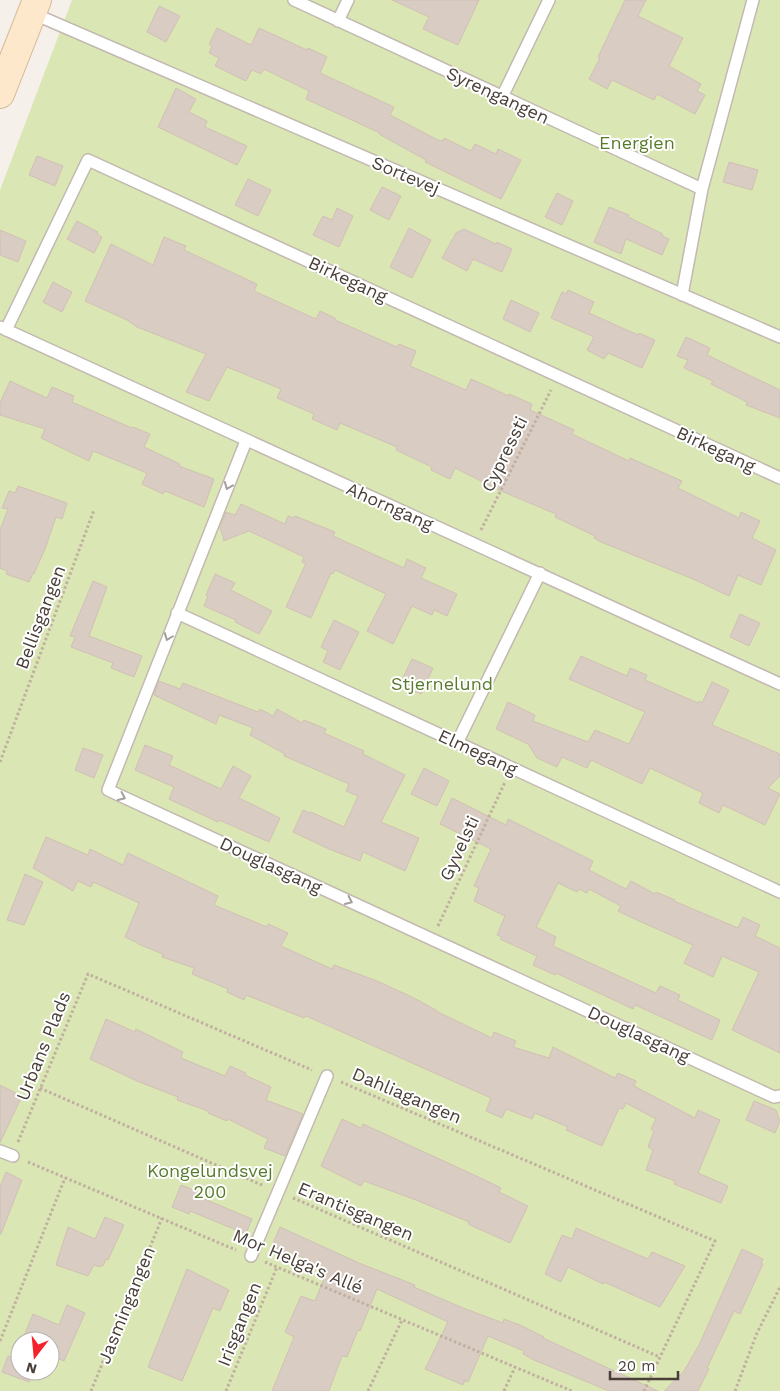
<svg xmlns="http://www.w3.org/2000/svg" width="780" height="1391" font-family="'Work Sans',sans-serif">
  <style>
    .green { fill: #dae7b5; fill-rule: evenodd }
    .building { fill: #d9ccc3; stroke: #d1c0b3 }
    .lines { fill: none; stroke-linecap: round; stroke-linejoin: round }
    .lane-casing { stroke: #c3b9b0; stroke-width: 14 }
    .secondary-casing { stroke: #d3ba9b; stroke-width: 30 }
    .path { stroke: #c1af9f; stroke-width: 3; stroke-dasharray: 2.5 2.5; stroke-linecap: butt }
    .lane { stroke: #fff; stroke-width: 11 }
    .secondary { stroke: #fde8cc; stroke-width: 28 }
    .oneway { stroke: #a49f9c }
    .labels { text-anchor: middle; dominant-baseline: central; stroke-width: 4; stroke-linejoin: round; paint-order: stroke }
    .street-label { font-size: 18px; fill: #493f38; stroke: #fff }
    .park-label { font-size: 18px; fill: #587a2c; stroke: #fff }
  </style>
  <rect width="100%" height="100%" fill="#f5f0ea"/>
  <!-- green -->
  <path class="green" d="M 72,0 L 780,0 L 780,1391 L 0,1391 L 0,190 ZM 20,1341 L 50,1341 L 50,1371 L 20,1371 Z"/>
  <!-- building -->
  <path class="building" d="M 392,0 L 479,0 L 458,45 L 423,29 L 429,17 Z
    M 625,0 L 646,0 L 638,16 L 683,38 L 669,66 L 701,84 L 697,91 L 705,95 L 695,114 L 657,94 L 654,100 L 612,80 L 607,89 L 589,79 L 600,58 L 598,57 Z
    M 159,6 L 180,16 L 166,42 L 147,32 Z
    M 217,28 L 251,45 L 259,28 L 307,50 L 308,48 L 327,57 L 320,73 L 394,107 L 390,115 L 438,140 L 443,141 L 444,138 L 471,151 L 475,144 L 496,154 L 498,149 L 521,160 L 501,199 L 425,162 L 426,160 L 379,134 L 380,133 L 306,99 L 309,91 L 264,69 L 261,74 L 252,70 L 246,81 L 215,66 L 219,58 L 209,53 L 212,46 L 209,44 Z
    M 176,88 L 196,99 L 189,112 L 207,121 L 205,127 L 247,146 L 237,165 L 158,127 Z
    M 37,156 L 63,166 L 55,186 L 29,175 Z
    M 729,162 L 758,170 L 752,190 L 723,182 Z
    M 248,179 L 271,190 L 258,216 L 235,205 Z
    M 382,187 L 401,196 L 389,220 L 370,210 Z
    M 557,193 L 573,201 L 562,225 L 545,217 Z
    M 609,207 L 629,215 L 628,217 L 663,234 L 662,236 L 669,239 L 662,255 L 626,239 L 621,254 L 594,242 Z
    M 337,208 L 353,216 L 339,247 L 313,235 L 323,216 L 332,220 Z
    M 77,221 L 98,232 L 97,234 L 102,237 L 94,253 L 67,239 Z
    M 409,228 L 431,240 L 412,278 L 390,267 Z
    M 464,229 L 496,244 L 497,242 L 512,249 L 502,272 L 473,259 L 467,271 L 442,258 L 456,233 Z
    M 0,230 L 26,241 L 18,262 L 0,255 Z
    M 164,237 L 186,246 L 184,250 L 257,284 L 254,291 L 316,319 L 320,311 L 335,318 L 335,320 L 397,347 L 399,344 L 416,351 L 410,366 L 466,390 L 471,379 L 509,396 L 509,394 L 532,404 L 530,410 L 574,430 L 572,434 L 629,461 L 630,458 L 682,481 L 678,488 L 739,518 L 741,512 L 760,521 L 752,538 L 776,550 L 761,585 L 738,575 L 729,596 L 693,579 L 601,542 L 594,538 L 595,536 L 555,517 L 556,514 L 501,491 L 455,468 L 450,479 L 431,470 L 432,467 L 396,450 L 397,447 L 340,423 L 337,430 L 312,419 L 314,414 L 277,398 L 281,389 L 227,367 L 209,401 L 186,392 L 206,354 L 137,327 L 127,320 L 85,301 L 111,244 L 153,265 Z
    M 53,282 L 72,292 L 62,312 L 43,302 Z
    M 568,290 L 594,302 L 589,313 L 638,335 L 639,333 L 655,340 L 642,368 L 608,353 L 604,359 L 587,350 L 594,337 L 551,318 L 562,292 L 566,294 Z
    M 511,300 L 539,313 L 530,332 L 503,319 Z
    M 686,337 L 710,348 L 707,355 L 780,390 L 780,418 L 746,405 L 747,402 L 711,384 L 713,381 L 684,368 L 688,360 L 677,356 Z
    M 10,381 L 47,398 L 52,387 L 74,396 L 72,402 L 132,428 L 133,427 L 150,434 L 144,447 L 180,464 L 179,466 L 214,479 L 204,507 L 165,491 L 163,494 L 142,484 L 147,473 L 93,451 L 89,461 L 41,438 L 45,429 L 0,415 L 0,403 Z
    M 18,486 L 67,503 L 62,519 L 56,517 L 45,549 L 34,574 L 33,573 L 29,582 L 6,574 L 7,571 L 0,568 L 0,530 L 8,509 L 2,508 L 9,491 L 15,493 Z
    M 241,504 L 285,524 L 288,516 L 294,518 L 295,516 L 335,532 L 333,536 L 404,568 L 407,559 L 426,568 L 421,578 L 457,594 L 447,616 L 434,610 L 432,615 L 412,606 L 393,644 L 367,631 L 386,594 L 335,570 L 333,574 L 331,573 L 311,618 L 286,607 L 306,563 L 302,562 L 304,557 L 249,531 L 223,541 L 224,539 L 220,528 L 226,512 L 235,515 Z
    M 215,574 L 235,583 L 231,590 L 272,611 L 259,634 L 235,622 L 236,620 L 204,606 L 208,596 L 206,595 Z
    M 93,581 L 107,587 L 89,636 L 142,656 L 134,677 L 111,668 L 113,663 L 71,647 L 75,637 L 70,636 Z
    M 740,614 L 760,623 L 749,646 L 730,637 Z
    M 334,620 L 359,632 L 340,670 L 323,662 L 328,651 L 321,647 Z
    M 581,656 L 627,676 L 630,668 L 647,675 L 645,680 L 698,703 L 699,701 L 702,703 L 712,682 L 729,690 L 712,725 L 780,754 L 780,776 L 768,788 L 780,794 L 765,825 L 723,805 L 719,813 L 699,803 L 703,793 L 650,768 L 642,784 L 591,760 L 587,768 L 562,757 L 557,767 L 537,758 L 528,744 L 496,729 L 508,702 L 535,715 L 533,721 L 588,742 L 595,730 L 629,744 L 645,712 L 569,679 Z
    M 412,659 L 433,668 L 421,694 L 400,684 Z
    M 159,681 L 180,689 L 183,683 L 258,712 L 260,709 L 273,716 L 277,709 L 302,723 L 304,720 L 326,729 L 324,733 L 364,751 L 363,754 L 405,775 L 381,822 L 419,838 L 405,871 L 363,852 L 360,861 L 329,849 L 293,832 L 303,810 L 310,813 L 311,812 L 344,827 L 358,796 L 346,791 L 349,784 L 284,756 L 285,754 L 250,735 L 253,728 L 219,715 L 216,724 L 154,695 Z
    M 145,745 L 173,756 L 169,765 L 221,789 L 233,766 L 251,776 L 239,798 L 280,818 L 269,842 L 219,820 L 218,822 L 169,799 L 174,787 L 135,770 Z
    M 83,748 L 103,755 L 94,778 L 75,770 Z
    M 424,768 L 449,781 L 437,806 L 411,794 Z
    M 452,798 L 506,825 L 508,819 L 593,861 L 589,870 L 626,889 L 631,881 L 655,894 L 656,892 L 675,900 L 674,901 L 738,928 L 743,917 L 760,925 L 755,936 L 780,948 L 780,1053 L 732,1030 L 759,972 L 722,956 L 713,977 L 684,963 L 693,945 L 628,916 L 618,911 L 621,906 L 589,889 L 587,893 L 579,889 L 577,892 L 558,883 L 536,927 L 556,937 L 553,946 L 656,993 L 660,986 L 680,995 L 678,1000 L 720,1020 L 712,1040 L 635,1005 L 633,1009 L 556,973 L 555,975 L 533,965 L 537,956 L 500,939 L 502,937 L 497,935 L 505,916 L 474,901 L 479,888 L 474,886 L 491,849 L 440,824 Z
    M 46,837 L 88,855 L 90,849 L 123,865 L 128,853 L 218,896 L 214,905 L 267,927 L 268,924 L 288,933 L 281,946 L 332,969 L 334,965 L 377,981 L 412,997 L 436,1010 L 436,1011 L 492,1038 L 494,1032 L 516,1041 L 513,1047 L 549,1058 L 553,1047 L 615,1078 L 618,1073 L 636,1081 L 634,1086 L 695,1118 L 698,1110 L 720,1120 L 698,1173 L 728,1186 L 721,1203 L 674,1184 L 675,1181 L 646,1170 L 653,1150 L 648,1147 L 654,1131 L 651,1129 L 656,1119 L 626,1103 L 623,1109 L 619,1108 L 602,1146 L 566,1130 L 568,1127 L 535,1113 L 532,1119 L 506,1109 L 502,1118 L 486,1111 L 491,1098 L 306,1016 L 304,1018 L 246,995 L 244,1000 L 227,992 L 228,989 L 192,974 L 194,968 L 162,957 L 163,954 L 138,944 L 138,943 L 125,937 L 139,903 L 93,882 L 91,887 L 78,881 L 73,891 L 33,868 Z
    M 25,874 L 43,882 L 24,925 L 7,920 Z
    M 106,1019 L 135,1032 L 136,1029 L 183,1052 L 181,1058 L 225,1076 L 230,1066 L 246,1073 L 245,1075 L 271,1087 L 266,1100 L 303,1114 L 285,1156 L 264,1148 L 268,1139 L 228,1119 L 227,1121 L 208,1113 L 208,1111 L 177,1100 L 178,1097 L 137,1081 L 90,1059 Z
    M 0,1085 L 22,1096 L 0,1143 Z
    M 754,1101 L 776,1110 L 780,1121 L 775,1133 L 746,1120 Z
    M 342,1119 L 361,1128 L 363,1124 L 485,1180 L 501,1188 L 499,1192 L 528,1206 L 510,1243 L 468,1224 L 469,1222 L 416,1200 L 364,1181 L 361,1186 L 321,1166 Z
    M 6,1172 L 22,1180 L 1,1234 L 0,1234 L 0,1187 Z
    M 181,1185 L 204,1194 L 202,1198 L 252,1219 L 246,1234 L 190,1211 L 189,1214 L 172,1207 Z
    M 105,1217 L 124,1225 L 108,1260 L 106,1259 L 103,1266 L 101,1265 L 100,1267 L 94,1265 L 88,1276 L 56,1265 L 68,1227 L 95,1239 Z
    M 280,1227 L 359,1263 L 415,1285 L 414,1287 L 463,1308 L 503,1323 L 504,1319 L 520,1325 L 544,1337 L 543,1338 L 658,1391 L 609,1391 L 534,1360 L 523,1354 L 524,1351 L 488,1336 L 468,1382 L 465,1380 L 463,1385 L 425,1369 L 448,1322 L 377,1289 L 360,1331 L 358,1330 L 347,1357 L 342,1356 L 329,1391 L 272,1391 L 294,1337 L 285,1332 L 301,1296 L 315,1301 L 328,1269 L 290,1252 L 288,1256 L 271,1248 Z
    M 576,1228 L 648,1259 L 652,1252 L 685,1266 L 660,1307 L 604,1282 L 603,1284 L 568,1267 L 561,1282 L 545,1274 L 562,1235 L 572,1239 Z
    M 742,1249 L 763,1259 L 761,1263 L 763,1264 L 740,1314 L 734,1311 L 707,1368 L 709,1369 L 698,1391 L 664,1391 L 684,1371 L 699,1345 Z
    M 187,1269 L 229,1290 L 220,1311 L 213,1308 L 182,1381 L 148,1367 Z
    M 67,1305 L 85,1313 L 64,1361 L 50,1355 L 50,1341 L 22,1341 L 33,1314 L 59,1325 Z
    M 20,1345 L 20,1371 L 34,1371 L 29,1382 L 2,1372 L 8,1356 L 15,1358 Z"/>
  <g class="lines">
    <!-- lane casing -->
    <g class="lane-casing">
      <path id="lane" d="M 294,0 L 702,189
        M 32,13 L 780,337
        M 338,21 L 348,0
        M 502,97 L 549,0
        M 682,295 L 702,189 L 753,0
        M 0,327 L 780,684
        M 6,330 L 88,160 L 780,478
        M 246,441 L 108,790 L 774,1097 L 780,1096
        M 177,613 L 780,892
        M 457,743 L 540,573
        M 0,1151 L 13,1156
        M 251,1256 L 327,1076"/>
    </g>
    <!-- secondary casing -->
    <g class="secondary-casing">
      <path id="secondary" d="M 0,94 L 37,0"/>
    </g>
    <!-- path -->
    <path class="path" d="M 481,530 L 551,390
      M 0,762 L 94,510
      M 438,926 L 505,782
      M 341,1082 L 715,1241 L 644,1391
      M 40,1088 L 264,1186
      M 18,1142 L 88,974 L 312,1070
      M 28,1162 L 236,1250
      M 293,1198 L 660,1357
      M 265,1262 L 572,1391
      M 0,1341 L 65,1178
      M 91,1391 L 162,1218
      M 226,1391 L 277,1267
      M 368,1391 L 402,1320
      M 504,1391 L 515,1367
      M 735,1391 L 757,1333 L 780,1287"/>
    <!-- lane -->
    <use href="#lane" class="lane"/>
    <!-- secondary -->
    <use href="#secondary" class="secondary"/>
  </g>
  <!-- one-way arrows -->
  <defs><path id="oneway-chevron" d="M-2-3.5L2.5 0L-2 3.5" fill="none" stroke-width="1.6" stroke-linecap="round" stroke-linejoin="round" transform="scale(1.25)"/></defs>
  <g class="oneway">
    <use href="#oneway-chevron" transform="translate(228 486) rotate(112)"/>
    <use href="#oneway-chevron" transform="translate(168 637) rotate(111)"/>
    <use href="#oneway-chevron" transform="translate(122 797) rotate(25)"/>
    <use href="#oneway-chevron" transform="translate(349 901) rotate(25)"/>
  </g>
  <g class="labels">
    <!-- street labels -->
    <g class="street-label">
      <text transform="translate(498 95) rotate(25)">Syrengangen</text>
      <text transform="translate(406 175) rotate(23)">Sortevej</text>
      <text transform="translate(348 279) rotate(25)">Birkegang</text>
      <text transform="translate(716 449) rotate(25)">Birkegang</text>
      <text transform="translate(504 454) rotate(-64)">Cypressti</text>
      <text transform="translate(390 506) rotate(24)">Ahorngang</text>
      <text transform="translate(40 617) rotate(-69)">Bellisgangen</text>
      <text transform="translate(478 752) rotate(25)">Elmegang</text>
      <text transform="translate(459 848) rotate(-65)">Gyvelsti</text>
      <text transform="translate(271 865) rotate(25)">Douglasgang</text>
      <text transform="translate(639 1034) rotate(25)">Douglasgang</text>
      <text transform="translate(43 1046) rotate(-68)">Urbans Plads</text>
      <text transform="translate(407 1095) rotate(23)">Dahliagangen</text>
      <text transform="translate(356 1211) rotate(23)">Erantisgangen</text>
      <text transform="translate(298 1261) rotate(23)">Mor Helga's Allé</text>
      <text transform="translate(126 1305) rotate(-68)">Jasmingangen</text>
      <text transform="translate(239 1324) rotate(-68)">Irisgangen</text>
    </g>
    <!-- park labels -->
    <g class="park-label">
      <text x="637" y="142">Energien</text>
      <text x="442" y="683">Stjernelund</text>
      <text x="210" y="1170">Kongelundsvej<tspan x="210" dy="21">200</tspan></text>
    </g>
  </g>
  <!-- north arrow -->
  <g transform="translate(35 1356) rotate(196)"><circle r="24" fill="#ffffff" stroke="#b6b2af"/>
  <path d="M0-4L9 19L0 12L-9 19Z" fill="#f4222a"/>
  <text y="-8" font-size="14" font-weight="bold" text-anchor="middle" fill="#493f38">N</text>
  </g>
  <!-- scale -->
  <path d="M610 1371v8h68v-8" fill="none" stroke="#493f38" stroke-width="2.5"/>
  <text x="618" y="1371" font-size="15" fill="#493f38" stroke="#ffffff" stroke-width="4" paint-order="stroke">20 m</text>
</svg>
